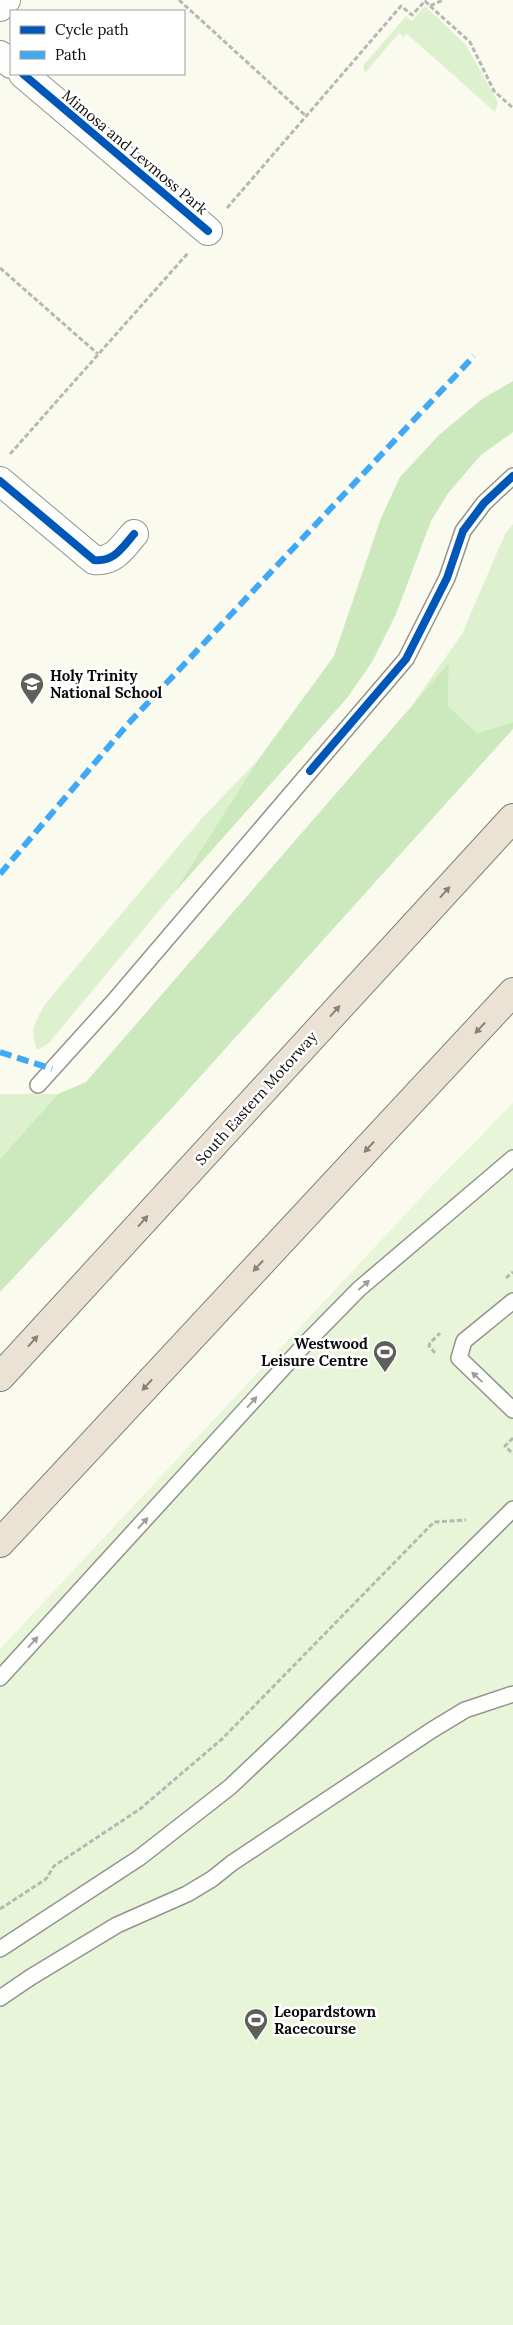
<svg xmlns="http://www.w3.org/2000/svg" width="513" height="2325" font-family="Lora,serif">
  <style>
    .green { fill: #ddf1ce }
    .forest { fill: #cbe9bc }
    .pitch { fill: #e8f5d8 }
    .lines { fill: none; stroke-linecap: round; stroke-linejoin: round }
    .service-casing { stroke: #93938e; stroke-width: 18 }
    .minor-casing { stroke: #93938e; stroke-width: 30 }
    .motorway-casing { stroke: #80807b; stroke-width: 30 }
    .path { stroke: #b7b7b5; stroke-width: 3; stroke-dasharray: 5 2.5; stroke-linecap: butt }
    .service { stroke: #fefefd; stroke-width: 15 }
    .minor { stroke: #fefefd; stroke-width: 28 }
    .motorway { stroke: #eae2d3; stroke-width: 28 }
    .quiet { stroke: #3fa9f5; stroke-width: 6; stroke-dasharray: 12 6; stroke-linecap: butt }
    .cycleway-casing { stroke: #fff; stroke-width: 11 }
    .cycleway { stroke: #0057b8; stroke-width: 8 }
    .oneway { fill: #868179 }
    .oneway2 { fill: #9d9d9c }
    .labels { text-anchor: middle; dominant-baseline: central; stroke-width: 5; stroke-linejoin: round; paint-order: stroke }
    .street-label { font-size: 15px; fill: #0b0b0b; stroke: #fff }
    .poi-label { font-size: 15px; font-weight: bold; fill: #0b0b0b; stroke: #fff; text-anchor: start }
  </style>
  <rect width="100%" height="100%" fill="#fafaef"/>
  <!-- green -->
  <path class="green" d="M 425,6 L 466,45 L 498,102 L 495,112 L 406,33 L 404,37 L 399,33 L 365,73 L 363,66 L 406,16 L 412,21 Z
    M 513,524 L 513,722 L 477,733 L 448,706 L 449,664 L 412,705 L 462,634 L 505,534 Z
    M 258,760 L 173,894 L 48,1044 L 37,1050 C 29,1029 35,1022 46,1003 L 204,816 Z
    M 0,1094 L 58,1094 L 0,1159 Z"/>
  <!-- forest -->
  <path class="forest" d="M 513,381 L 513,432 L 481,455 L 449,492 L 431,521 L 396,614 L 372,662 L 347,698 L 173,894 L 258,760 L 334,656 L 381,518 L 400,477 L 439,435 L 482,399 Z
    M 449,663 L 448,706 L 477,733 L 513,722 L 513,729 L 171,1109 L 0,1292 L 0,1159 L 58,1094 L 86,1082 Z"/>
  <!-- pitch -->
  <path class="pitch" d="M 513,1103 L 513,2325 L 0,2325 L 0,1649 L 429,1189 Z"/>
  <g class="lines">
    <!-- service casing -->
    <g class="service-casing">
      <path id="service" d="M 38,1085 L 113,1002 L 406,659 L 447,578 L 463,531 L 484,503 L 513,476
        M 513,1301 L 464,1341 L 459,1358 L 513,1410
        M 0,1678 L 306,1343 L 359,1289 L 513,1158
        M 0,1949 L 139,1858 L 230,1787 L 287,1733 L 513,1509
        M 0,1998 L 31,1977 L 117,1925 L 187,1894 L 212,1879 L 232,1863 L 432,1730 L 465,1710 L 513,1694"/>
    </g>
    <!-- minor casing -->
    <g class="minor-casing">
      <path id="minor" d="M 0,7 L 6,0
        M 0,55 L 11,64
        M 23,74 L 208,231
        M 0,481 L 94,560 C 114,562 122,548 134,534"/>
    </g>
    <!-- motorway casing -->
    <g class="motorway-casing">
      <path id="motorway" d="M 0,1377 L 513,818
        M 0,1543 L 513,992"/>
    </g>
    <!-- path -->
    <path class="path" d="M 179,0 L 306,116
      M 425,1 L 430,6 L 443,0
      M 430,6 L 470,42 L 494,91 L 513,108
      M 227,208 L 401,6 L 412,15 L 426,0
      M 0,268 L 98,354
      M 10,454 L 188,253
      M 506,1278 L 513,1272
      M 435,1353 L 429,1346 L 430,1343 L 440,1333
      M 513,1438 L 505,1446 L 513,1454
      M 0,1909 L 46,1879 L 54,1866 L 140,1809 L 222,1739 L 434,1522 L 466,1520"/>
    <!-- service -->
    <use href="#service" class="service"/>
    <!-- minor -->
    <use href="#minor" class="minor"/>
    <!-- motorway -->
    <use href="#motorway" class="motorway"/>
    <!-- quiet -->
    <path class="quiet" d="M 0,874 L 128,724 L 474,356
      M 0,1052 L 52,1069"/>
    <!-- cycleway casing -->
    <g class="cycleway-casing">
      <path id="cycleway" d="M 23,74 L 208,231
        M 0,481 L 94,560 C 114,562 122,548 134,534
        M 310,771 L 406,659 L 447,578 L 463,531 L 484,503 L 513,476"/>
    </g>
    <!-- cycleway -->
    <use href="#cycleway" class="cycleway"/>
  </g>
  <!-- one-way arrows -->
  <defs><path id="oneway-solid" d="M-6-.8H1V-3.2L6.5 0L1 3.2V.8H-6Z" transform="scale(1.25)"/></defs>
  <g class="oneway">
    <use href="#oneway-solid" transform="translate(445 892) rotate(-48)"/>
    <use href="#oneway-solid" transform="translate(335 1011) rotate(-48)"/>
    <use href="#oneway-solid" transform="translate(480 1028) rotate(133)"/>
    <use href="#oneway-solid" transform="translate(369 1147) rotate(133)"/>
    <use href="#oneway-solid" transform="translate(143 1221) rotate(-48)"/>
    <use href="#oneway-solid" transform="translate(258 1266) rotate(133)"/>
    <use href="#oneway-solid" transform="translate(33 1341) rotate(-48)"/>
    <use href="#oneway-solid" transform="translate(147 1385) rotate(133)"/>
  </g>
  <g class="oneway2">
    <use href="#oneway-solid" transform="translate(364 1285) rotate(-41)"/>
    <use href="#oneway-solid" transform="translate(477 1377) rotate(-137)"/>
    <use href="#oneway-solid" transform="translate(252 1402) rotate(-48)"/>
    <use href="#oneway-solid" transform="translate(143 1523) rotate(-48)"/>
    <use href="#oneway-solid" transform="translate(33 1642) rotate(-48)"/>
  </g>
  <!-- icons -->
  <defs>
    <g id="school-pin" transform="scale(1.25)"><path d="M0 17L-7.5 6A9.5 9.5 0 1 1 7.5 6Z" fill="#5f5f5b" stroke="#fff"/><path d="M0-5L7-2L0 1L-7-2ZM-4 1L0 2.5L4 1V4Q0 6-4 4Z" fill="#fff"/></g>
    <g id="stadium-pin" transform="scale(1.25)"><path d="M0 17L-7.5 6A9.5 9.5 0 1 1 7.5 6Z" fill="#5f5f5b" stroke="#fff"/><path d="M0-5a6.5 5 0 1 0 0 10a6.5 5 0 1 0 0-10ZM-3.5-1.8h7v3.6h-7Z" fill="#fff"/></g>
  </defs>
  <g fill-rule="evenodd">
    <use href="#school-pin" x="32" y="684"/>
    <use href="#stadium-pin" x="385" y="1352"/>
    <use href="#stadium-pin" x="256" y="2020"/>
  </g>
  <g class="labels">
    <!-- street labels -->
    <g class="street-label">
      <text transform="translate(135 152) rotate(40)">Mimosa and Levmoss Park</text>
      <text transform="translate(256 1098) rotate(-48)">South Eastern Motorway</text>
    </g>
    <!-- poi labels -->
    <g class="poi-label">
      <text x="50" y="675">Holy Trinity<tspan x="50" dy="17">National School</tspan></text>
      <text x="368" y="1343" text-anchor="end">Westwood<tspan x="368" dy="17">Leisure Centre</tspan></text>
      <text x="274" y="2011">Leopardstown<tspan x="274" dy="17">Racecourse</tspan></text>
    </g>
  </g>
  <!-- legend -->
  <rect x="10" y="10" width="175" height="65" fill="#ffffff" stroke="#9d9d9d"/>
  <rect x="20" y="26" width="25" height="8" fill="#0057b8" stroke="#9d9d9d"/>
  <text x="55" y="35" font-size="15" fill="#0b0b0b">Cycle path</text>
  <rect x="20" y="51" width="25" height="8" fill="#3fa9f5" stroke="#9d9d9d"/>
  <text x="55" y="60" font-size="15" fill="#0b0b0b">Path</text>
</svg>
